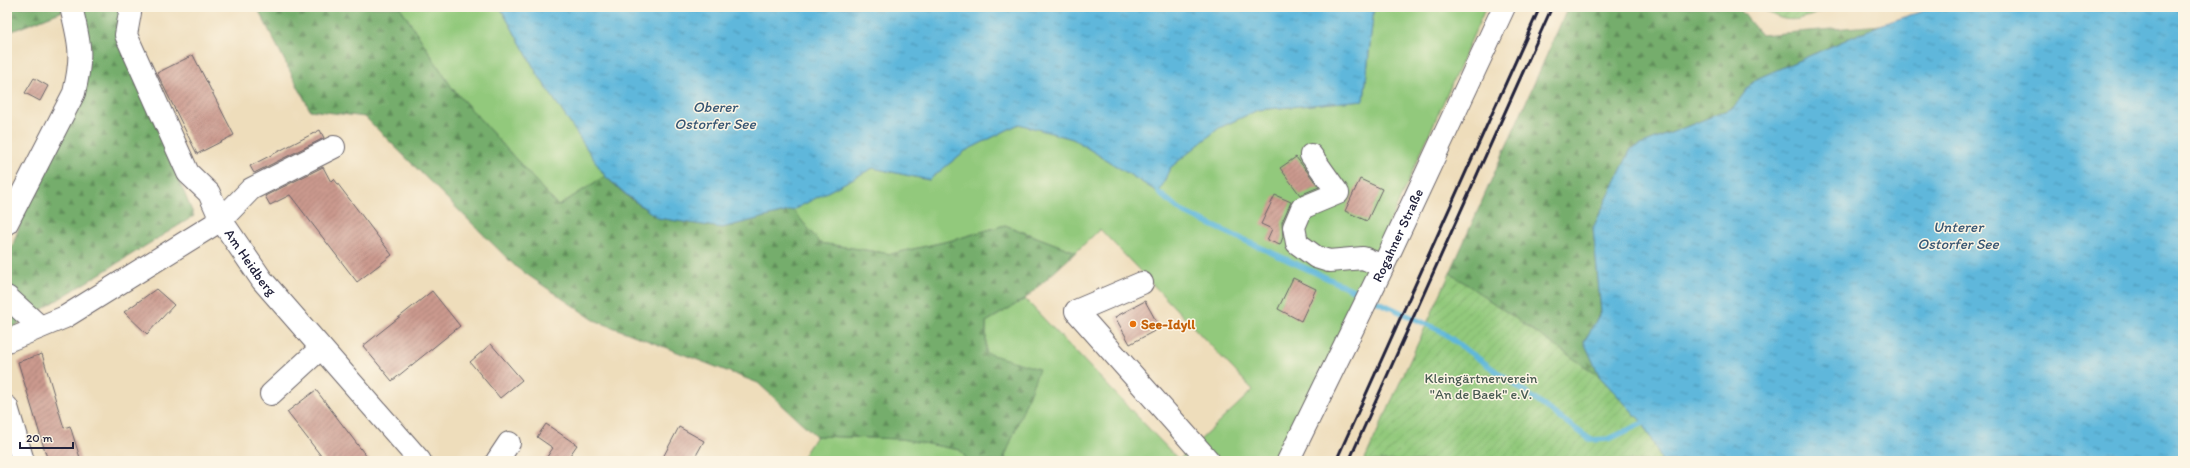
<svg xmlns="http://www.w3.org/2000/svg" width="2190" height="468" font-family="Itim,sans-serif">
  <style>
    .green { fill: #92c97c; stroke: #5a765c }
    .forest { fill: url(#forest-firs); stroke: #4c6854 }
    .garden { fill: url(#garden-furrows); stroke: #5a765c }
    .water { fill: url(#water-ripples); stroke: #406c8b }
    .lines { fill: none; stroke-linecap: round; stroke-linejoin: round }
    .stream { stroke: #5eb7db; stroke-width: 5.5 }
    .building { fill: url(#building-hatch) }
    .minor-casing { stroke: #696368; stroke-width: 24 }
    .minor { stroke: #fff; stroke-width: 22 }
    .rail { stroke: #22223b; stroke-width: 3 }
    .food-dot { fill: #e8710a; stroke: #fcf5e5; stroke-width: 1.5 }
    .labels { text-anchor: middle; dominant-baseline: central; stroke-width: 3; stroke-linejoin: round; paint-order: stroke }
    .street-label { font-size: 14px; fill: #22223b; stroke: #fcf5e5 }
    .food-label { font-size: 14px; font-weight: bold; fill: #c56008; stroke: #fcf5e5; text-anchor: start }
    .park-label { font-size: 14px; fill: #495c52; stroke: #fcf5e5 }
    .water-label { font-size: 15px; font-style: italic; fill: #375673; stroke: #fcf5e5 }
  </style>
  <defs>
    <pattern id="forest-firs" width="22" height="20" patternUnits="userSpaceOnUse"><rect width="22" height="20" fill="#75ad6c"/><path d="M5 1l3.5 6h-7zM16 11l3.5 6h-7z" fill="#608c5a"/></pattern>
    <pattern id="garden-furrows" width="10" height="10" patternUnits="userSpaceOnUse"><rect width="10" height="10" fill="#92c97c"/><path d="M-1 1l2-2M0 10L10 0M9 11l2-2" fill="none" stroke="#7eac6c"/></pattern>
    <pattern id="water-ripples" width="26" height="14" patternUnits="userSpaceOnUse"><rect width="26" height="14" fill="#5eb7db"/><path d="M2 4q2-2 4 0t4 0M15 11q2-2 4 0t4 0" fill="none" stroke="#4d94b3"/></pattern>
    <pattern id="building-hatch" width="6" height="6" patternUnits="userSpaceOnUse"><rect width="6" height="6" fill="#cb9a8e"/><path d="M-1 1l2-2M0 6l6-6M5 7l2-2" fill="none" stroke="#a47d75"/></pattern>
  </defs>
  <rect width="100%" height="100%" fill="#fcf5e5"/>
  <filter id="ink" filterUnits="userSpaceOnUse"><feTurbulence type="fractalNoise" baseFrequency=".025" numOctaves="2"/><feDisplacementMap in="SourceGraphic" scale="8" xChannelSelector="R" yChannelSelector="G"/><feConvolveMatrix kernelMatrix="1 2 1 2 8 2 1 2 1" color-interpolation-filters="sRGB"/></filter>
  <filter id="wash" filterUnits="userSpaceOnUse"><feTurbulence type="fractalNoise" baseFrequency=".012" numOctaves="4" result="noise"/><feDisplacementMap in="SourceGraphic" scale="16" xChannelSelector="R" yChannelSelector="G"/><feGaussianBlur stdDeviation="0.9" result="paint"/><feColorMatrix in="noise" values="0 0 0 0 0 0 0 0 0 0 0 0 0 0 0 0 0 1.4 0 .05"/><feComposite in="paint" operator="in"/></filter>
  <g filter="url(#wash)">
    <rect width="100%" height="100%" fill="#edb"/>
    <!-- green -->
    <path class="green" d="M 400,7 L 500,7 L 538,75 L 605,176 L 558,206 L 452,88 Z
      M 1374,7 L 1486,7 L 1283,461 L 1006,461 L 986,353 L 986,322 L 1025,299 L 1179,460 L 1253,390 L 1100,229 L 1076,252 L 1005,225 L 953,240 L 891,254 L 820,243 L 793,210 L 873,168 L 929,180 L 965,151 L 1019,124 L 1073,139 L 1159,193 L 1170,168 L 1219,128 L 1258,110 L 1364,100 Z
      M 816,436 L 901,439 L 961,450 L 968,461 L 800,461 Z"/>
    <!-- forest -->
    <path class="forest" d="M 7,7 L 73,7 L 7,33 Z
      M 74,7 L 121,7 L 118,35 L 194,216 L 7,331 L 7,262 L 27,204 L 85,75 Z
      M 257,7 L 400,7 L 452,88 L 558,206 L 605,176 L 628,197 L 659,218 L 722,228 L 793,210 L 820,243 L 891,254 L 953,240 L 1005,225 L 1076,252 L 1025,299 L 986,322 L 986,353 L 1039,369 L 1004,459 L 1006,461 L 968,461 L 960,450 L 901,439 L 816,436 L 758,383 L 594,320 L 516,267 L 365,117 L 310,110 Z
      M 1568,7 L 1738,7 L 1761,35 L 1880,25 L 1754,80 L 1733,108 L 1631,149 L 1593,228 L 1601,312 L 1584,342 L 1600,377 L 1450,273 Z"/>
    <!-- garden -->
    <path class="garden" d="M 1760,7 L 1834,7 C 1802,18 1790,29 1760,7 Z
      M 1450,273 L 1600,377 L 1643,423 L 1662,461 L 1364,461 Z"/>
    <!-- water -->
    <path class="water" d="M 500,7 L 1374,7 L 1364,100 L 1258,110 L 1219,128 L 1170,168 L 1159,193 L 1073,139 L 1019,124 L 965,151 L 929,180 L 873,168 L 793,210 L 722,228 L 658,218 L 628,196 L 605,176 L 538,75 Z
      M 1935,7 L 2183,7 L 2183,461 L 1662,461 L 1643,423 L 1600,377 L 1584,342 L 1601,312 L 1593,228 L 1631,149 L 1733,108 L 1754,80 L 1880,25 Z"/>
    <g class="lines">
      <!-- stream -->
      <path class="stream" d="M 1159,193 L 1183,212 L 1364,295
        M 1372,299 L 1439,330 L 1591,440 L 1609,439 L 1643,423"/>
    </g>
    <g id="blocks">
      <!-- building -->
      <path class="building" d="M 193,55 L 234,135 L 197,154 L 157,73 Z
        M 34,78 L 48,86 L 40,101 L 25,93 Z
        M 320,130 L 324,138 L 254,173 L 250,166 Z
        M 1296,157 L 1319,187 L 1300,195 L 1280,168 Z
        M 323,167 L 331,182 L 334,179 L 392,255 L 357,282 L 290,195 L 270,205 L 265,196 Z
        M 1360,179 L 1382,189 L 1367,221 L 1345,211 Z
        M 1275,195 L 1291,202 L 1282,222 L 1283,237 L 1280,245 L 1267,240 L 1272,229 L 1261,224 Z
        M 1293,278 L 1316,289 L 1301,321 L 1278,309 Z
        M 156,289 L 174,305 L 147,334 L 124,312 Z
        M 432,291 L 460,326 L 392,381 L 363,346 Z
        M 1145,301 L 1160,328 L 1130,344 L 1115,317 Z
        M 491,344 L 522,380 L 500,398 L 470,362 Z
        M 42,354 L 64,428 L 70,426 L 81,461 L 48,461 L 18,362 Z
        M 316,390 L 370,461 L 325,461 L 287,412 Z
        M 546,424 L 577,445 L 566,461 L 544,461 L 553,448 L 537,437 Z
        M 679,427 L 704,441 L 693,461 L 661,461 Z"/>
    </g>
  </g>
  <g filter="url(#ink)">
    <use href="#blocks" fill-opacity="0" stroke="#696368" stroke-width="1"/>
    <g class="lines">
      <!-- minor casing -->
      <g class="minor-casing">
        <g id="minor">
          <path d="M 131,7 L 126,35 L 188,173 L 209,193 L 221,220 L 251,189 L 334,147"/>
          <path d="M 1311,155 L 1338,193 L 1302,208 L 1294,227 L 1297,243 L 1316,257 L 1329,261 L 1363,258 L 1383,266"/>
          <path d="M 7,223 L 74,93 C 83,56 80,43 71,7"/>
          <path d="M 1142,283 L 1076,311 L 1209,461"/>
          <path d="M 7,297 L 40,327"/>
          <path id="s1" d="M 7,341 L 65,317 L 221,220 L 262,280 L 420,461"/>
          <path d="M 271,394 L 321,348"/>
          <path d="M 7,407 L 23,461"/>
          <path d="M 497,461 L 509,443"/>
          <path id="s2" d="M 1288,461 L 1380,273 L 1504,7"/>
        </g>
      </g>
      <!-- minor -->
      <use href="#minor" class="minor"/>
      <!-- rail -->
      <path class="rail" d="M 1336,461 L 1540,7
        M 1349,461 L 1552,7"/>
    </g>
  </g>
  <!-- markers -->
  <circle class="food-dot" cx="1133" cy="324" r="4"/>
  <g class="labels">
    <!-- street labels -->
    <g class="street-label">
      <text stroke="none"><textPath href="#s2" startOffset="251">Rogahner Straße</textPath></text>
      <text stroke="none"><textPath href="#s1" startOffset="298">Am Heidberg</textPath></text>
    </g>
    <!-- food labels -->
    <g class="food-label">
      <text x="1141" y="324">See-Idyll</text>
    </g>
    <!-- park labels -->
    <g class="park-label">
      <text x="1481" y="378">Kleingärtnerverein<tspan x="1481" dy="16">"An de Baek" e.V.</tspan></text>
    </g>
    <!-- water labels -->
    <g class="water-label">
      <text x="715" y="107">Oberer<tspan x="715" dy="17">Ostorfer See</tspan></text>
      <text x="1958" y="227">Unterer<tspan x="1958" dy="17">Ostorfer See</tspan></text>
    </g>
  </g>
  <!-- margin -->
  <rect width="2190" height="468" fill="none" stroke="#fcf5e5" stroke-width="24"/>
  <!-- scale -->
  <path d="M20 442v6h53v-6" fill="none" stroke="#22223b" stroke-width="2"/>
  <text x="26" y="442" font-size="12" fill="#22223b" stroke="#fcf5e5" stroke-width="3" paint-order="stroke">20 m</text>
</svg>
